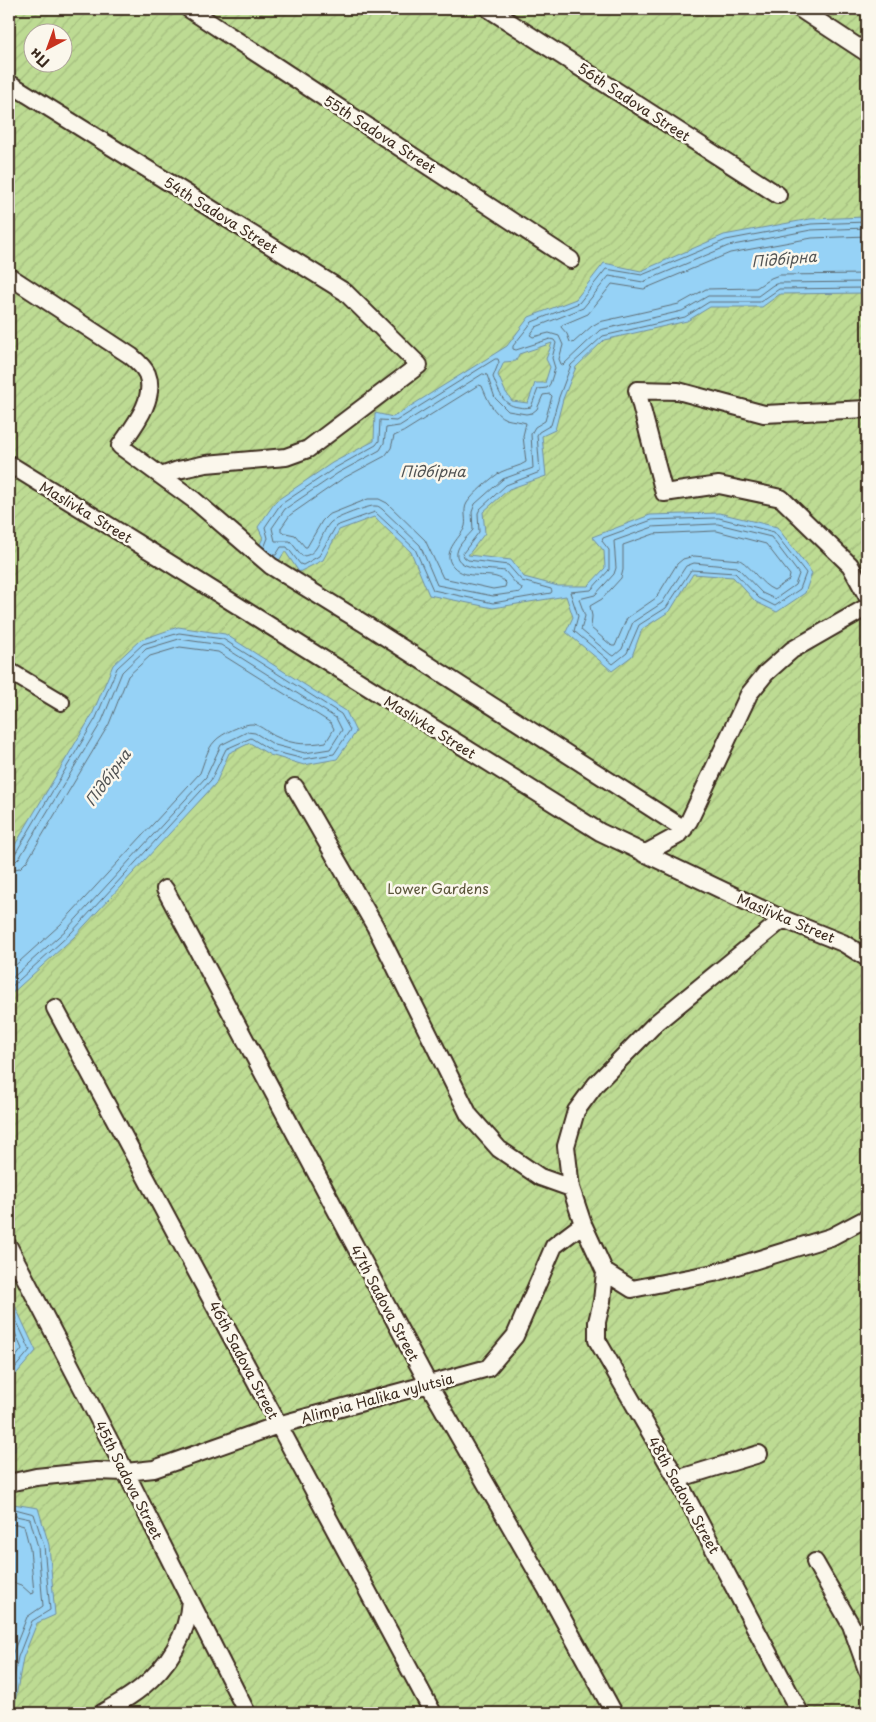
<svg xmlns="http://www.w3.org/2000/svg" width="876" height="1722" font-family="'Playpen Sans',sans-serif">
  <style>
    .garden { fill: url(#garden-furrows); stroke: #7c8258; fill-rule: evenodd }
    .water { fill: #96d2f6; stroke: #728fa0; fill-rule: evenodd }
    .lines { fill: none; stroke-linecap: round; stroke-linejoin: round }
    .shore { stroke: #5f6d74; stroke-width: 1 }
    .street-casing { stroke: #3b2a1e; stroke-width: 20 }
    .street { stroke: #fbf7ec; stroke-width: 16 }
    .labels { text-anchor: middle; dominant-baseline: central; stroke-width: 5; stroke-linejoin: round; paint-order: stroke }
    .street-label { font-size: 14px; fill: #3b2a1e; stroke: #fbf7ec }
    .park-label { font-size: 14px; fill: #5c563b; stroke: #fbf7ec }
    .water-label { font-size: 15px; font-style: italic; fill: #525454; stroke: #fbf7ec }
  </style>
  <defs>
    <pattern id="garden-furrows" width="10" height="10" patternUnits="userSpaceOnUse" patternTransform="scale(1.25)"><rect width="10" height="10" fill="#bddb93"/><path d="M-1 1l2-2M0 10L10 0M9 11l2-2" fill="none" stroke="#a3bc7e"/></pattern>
  </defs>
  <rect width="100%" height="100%" fill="#fae6dc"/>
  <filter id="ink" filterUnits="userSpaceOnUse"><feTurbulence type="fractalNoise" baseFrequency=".02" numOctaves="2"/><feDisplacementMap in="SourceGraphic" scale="10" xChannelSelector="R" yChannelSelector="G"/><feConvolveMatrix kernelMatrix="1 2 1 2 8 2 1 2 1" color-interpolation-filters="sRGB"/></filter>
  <g filter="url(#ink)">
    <!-- garden -->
    <path class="garden" d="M 9,9 L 867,9 L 867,1713 L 9,1713 ZM 32,32 L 62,32 L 62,62 L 32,62 Z"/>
    <!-- water -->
    <path class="water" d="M 867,217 L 867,293 L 780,294 L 762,307 L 710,307 L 687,321 L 604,340 L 576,367 L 563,399 L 555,430 L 542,436 L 546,476 L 509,489 L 483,512 L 485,533 L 468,555 L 511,560 L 524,577 L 558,586 L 588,586 L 605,568 L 604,551 L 592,537 L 650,515 L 719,513 L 777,527 L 812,573 L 805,593 L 777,612 L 756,602 L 733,577 L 693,574 L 670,611 L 642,629 L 632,656 L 612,671 L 566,632 L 573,617 L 566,596 L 493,608 L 429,595 L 411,552 L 374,517 L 339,530 L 323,560 L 299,572 L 285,551 L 277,564 L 257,550 L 263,538 L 258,527 L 276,501 L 332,463 L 374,441 L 375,413 L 393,417 L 507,346 L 529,317 L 576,299 L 604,263 L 641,271 L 724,235 L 810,219 ZM 552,343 L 546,359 L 550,367 L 545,383 L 535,383 L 528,403 L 512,401 L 505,391 L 498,375 L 504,362 L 516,361 L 519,354 Z
      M 178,627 L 225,634 L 346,711 L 356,732 L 337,759 L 304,765 L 270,755 L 250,743 L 229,753 L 216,783 L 74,937 L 9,996 L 9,855 L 92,715 L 113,665 L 140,640 Z
      M 9,1293 L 36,1351 L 11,1380 L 15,1451 L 9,1453 Z
      M 13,1504 L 38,1508 L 49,1545 L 55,1615 L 37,1623 L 23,1658 L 15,1702 L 9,1708 L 9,1613 L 13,1602 L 9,1599 L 9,1507 Z"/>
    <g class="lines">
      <!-- shore -->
      <path class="shore" d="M 867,228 L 811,230 L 728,246 L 643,282 L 609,276 L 583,308 L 536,327 L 530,335 L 533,337 L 549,333 L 559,336 L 563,345 L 559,359 L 561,364 L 563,365 L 600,330 L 682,311 L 708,296 L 758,296 L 773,285 L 779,283 L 867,282
        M 867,236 L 812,238 L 730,253 L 644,289 L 612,284 L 588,314 L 562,325 L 561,327 L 567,334 L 570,342 L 573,343 L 592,326 L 599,322 L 679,304 L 706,289 L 756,288 L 771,278 L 779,275 L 867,274
        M 483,374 L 487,375 L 495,398 L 508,411 L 526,414 L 532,413 L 537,409 L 543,395 L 550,394 L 552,396 L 545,421 L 535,427 L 531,434 L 533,468 L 503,479 L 475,504 L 472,512 L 473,530 C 468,536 461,542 458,549 C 449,571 493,569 505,571 L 516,584 L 522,588 L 521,592 L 493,596 L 437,585 L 420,545 L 382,509 C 379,507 379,506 375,506 C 369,505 336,518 331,522 C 320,532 320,556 302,556 L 290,541 L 275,541 L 272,528 L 285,509 L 338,473 L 380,450 L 384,443 L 386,428 L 399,426 Z
        M 479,385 L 482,386 C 487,398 493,414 506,419 C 513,421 520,421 526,423 L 523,436 L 526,462 C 519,467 509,468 501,472 C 493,476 472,495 467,503 C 462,511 468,521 464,529 C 457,541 437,557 459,571 C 473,580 495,570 506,583 L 505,587 L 493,589 L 443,578 L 425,540 L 387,503 L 379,499 L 368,499 L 328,515 L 322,521 L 307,547 L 305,547 L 295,535 L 281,532 L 281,528 L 290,515 L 342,479 L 385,456 L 391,448 L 394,436 L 403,432 Z
        M 719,518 L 774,532 L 806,573 L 800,589 L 775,606 L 759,598 L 735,573 L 691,570 L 666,608 L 639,625 L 627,653 L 613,664 L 574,631 L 578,616 L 570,592 L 591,590 L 609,570 L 609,550 L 602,541 L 603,538 L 652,520 Z
        M 718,524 L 771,537 L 799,574 L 795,585 L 775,599 L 762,593 L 737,567 L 694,563 L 686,566 L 662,603 L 633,622 L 622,649 L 614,656 L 611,655 L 581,630 L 585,616 L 579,599 L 595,595 L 614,574 L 616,568 L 614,541 L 653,527 Z
        M 717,531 L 766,544 L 790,575 L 789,580 L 774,590 C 760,584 753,568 740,560 L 694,556 L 683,559 L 677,564 L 656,598 L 627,618 L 615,646 L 612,646 L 591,628 L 592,616 L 590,606 L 602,599 L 621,578 L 623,570 L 623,545 L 654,534 Z
        M 264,548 L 268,538 L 265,527 L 280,505 L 335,468 L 376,445 L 379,441 L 380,420 L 396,421 L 495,359 L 498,359 L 499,362 L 493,377 C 499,391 502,405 518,407 C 523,408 526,408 531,407 L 538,389 L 547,388 L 550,384 L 555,368 L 552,358 L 556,343 L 554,340 L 550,339 L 516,350 L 513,349 L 513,346 L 532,322 L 579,303 L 606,269 L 642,275 L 726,240 L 811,224 L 867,222
        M 272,555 L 276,555 L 281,547 L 287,547 L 300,564 L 303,565 L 319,556 L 336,526 L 375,512 L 415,549 L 433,590 L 493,603 L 551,593 L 552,591 L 551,589 L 522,581 L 508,565 L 468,560 L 464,557 L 463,553 L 479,532 L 478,513 L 480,509 L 506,485 L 540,472 L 537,435 L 539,432 L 551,425 L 559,397 L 571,365 L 603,336 L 685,317 L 709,302 L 760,302 L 779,289 L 867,288
        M 9,857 L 15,854 L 96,718 L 117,668 L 143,644 L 179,633 L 223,639 L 341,714 L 350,730 L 334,754 L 304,759 L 272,751 L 251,738 L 226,749 L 211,780 L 71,933 L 9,989
        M 9,863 L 15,862 L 20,857 L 102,721 L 122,672 L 146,649 L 179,639 L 221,645 L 336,718 L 342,730 L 330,749 L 305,753 L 275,745 L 255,733 L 247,732 L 221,745 L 206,777 L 67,929 L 9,981
        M 9,870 L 20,868 L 27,861 L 109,724 L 128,676 L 150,656 L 180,647 L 218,652 L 331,723 L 334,729 L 326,742 C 309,745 293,745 277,737 C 269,734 262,726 253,724 C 244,723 221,734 215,741 C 207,749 204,763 200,773 L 61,924 L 9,971
        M 9,1305 L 30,1350 L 9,1375
        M 9,1319 L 22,1349 L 9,1366
        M 9,1511 L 15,1509 L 34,1514 L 44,1546 L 50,1610 L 32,1621 L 18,1657 L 9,1701
        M 9,1517 L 16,1516 L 30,1519 L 38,1547 L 43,1606 L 27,1617 L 12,1655 L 9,1673
        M 9,1525 L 17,1524 L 24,1526 L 30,1549 L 34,1593 L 31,1594 L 21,1585 L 9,1581"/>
      <!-- street casing -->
      <g class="street-casing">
        <path id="street" d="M 189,9 L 571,260
          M 489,9 L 778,195
          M 800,9 L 867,53
          M 9,83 L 345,292 L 419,365 L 308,449 L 286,457 L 206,464 L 178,470 L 161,476
          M 9,276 L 131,356 C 137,361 144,367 147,374 C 157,399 133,427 120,446 L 194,500 L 271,566 L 368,626 L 684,829
          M 867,409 L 764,414 L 678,391 L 637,390 L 664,493 L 719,485 L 781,498 L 850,565 L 867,596
          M 9,464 L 163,559 L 600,832 L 783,919 L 843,943 L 867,958
          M 9,671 L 61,702
          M 295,787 L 375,926 L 469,1115 L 499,1149 L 540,1177 L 571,1188
          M 644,854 L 677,836 L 689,821 L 749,694 L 766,673 L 792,650 L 867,607
          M 165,889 L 428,1383 L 546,1588 L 614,1713
          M 783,919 L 656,1023 L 596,1084 L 576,1111 L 566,1146 L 571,1188 L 583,1224 L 605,1272 L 632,1289 L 714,1273 L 831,1237 L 867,1218
          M 55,1008 L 433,1713
          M 9,1247 L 114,1449 L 247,1713
          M 605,1272 L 602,1301 L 597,1322 L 597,1340 L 677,1479 L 800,1713
          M 677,1479 L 759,1454
          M 9,1483 L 36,1477 L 96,1471 L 126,1472 L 154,1469 L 278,1425 L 488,1368 L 515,1336 L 554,1246 L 583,1224
          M 815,1562 L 851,1625 L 867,1670
          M 102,1713 C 115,1705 129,1698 141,1688 C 168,1666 188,1635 190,1600"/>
      </g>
      <!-- street -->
      <use href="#street" class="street"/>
    </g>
  </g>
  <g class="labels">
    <!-- street labels -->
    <g class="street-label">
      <text transform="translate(634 102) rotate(33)">56th Sadova Street</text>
      <text transform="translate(380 134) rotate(33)">55th Sadova Street</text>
      <text transform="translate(221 215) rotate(32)">54th Sadova Street</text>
      <text transform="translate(86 512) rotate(31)">Maslivka Street</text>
      <text transform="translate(430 727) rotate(32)">Maslivka Street</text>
      <text transform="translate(786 918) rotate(23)">Maslivka Street</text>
      <text transform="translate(385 1303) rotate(62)">47th Sadova Street</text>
      <text transform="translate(244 1360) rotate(62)">46th Sadova Street</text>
      <text transform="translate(377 1398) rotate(-15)">Alimpia Halika vylutsia</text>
      <text transform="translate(129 1480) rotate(63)">45th Sadova Street</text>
      <text transform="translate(684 1495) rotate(61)">48th Sadova Street</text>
    </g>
    <!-- park labels -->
    <g class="park-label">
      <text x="438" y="888">Lower Gardens</text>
    </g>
    <!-- water labels -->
    <g class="water-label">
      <text transform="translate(784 258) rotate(-5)">Підбірна</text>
      <text x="433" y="470">Підбірна</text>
      <text transform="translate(107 777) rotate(-54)">Підбірна</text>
    </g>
  </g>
  <!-- margin -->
  <rect width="876" height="1722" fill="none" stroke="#fbf7ec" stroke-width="30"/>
  <rect x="15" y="15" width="846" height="1692" fill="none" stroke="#3b2a1e" stroke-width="2" filter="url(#ink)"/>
  <!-- north arrow -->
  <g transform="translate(48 48) rotate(221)"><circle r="24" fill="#fbf7ec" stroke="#aea59a"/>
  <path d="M0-4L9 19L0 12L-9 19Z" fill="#c8321e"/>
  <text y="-8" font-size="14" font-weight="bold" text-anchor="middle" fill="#3b2a1e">Пн</text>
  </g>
</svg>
